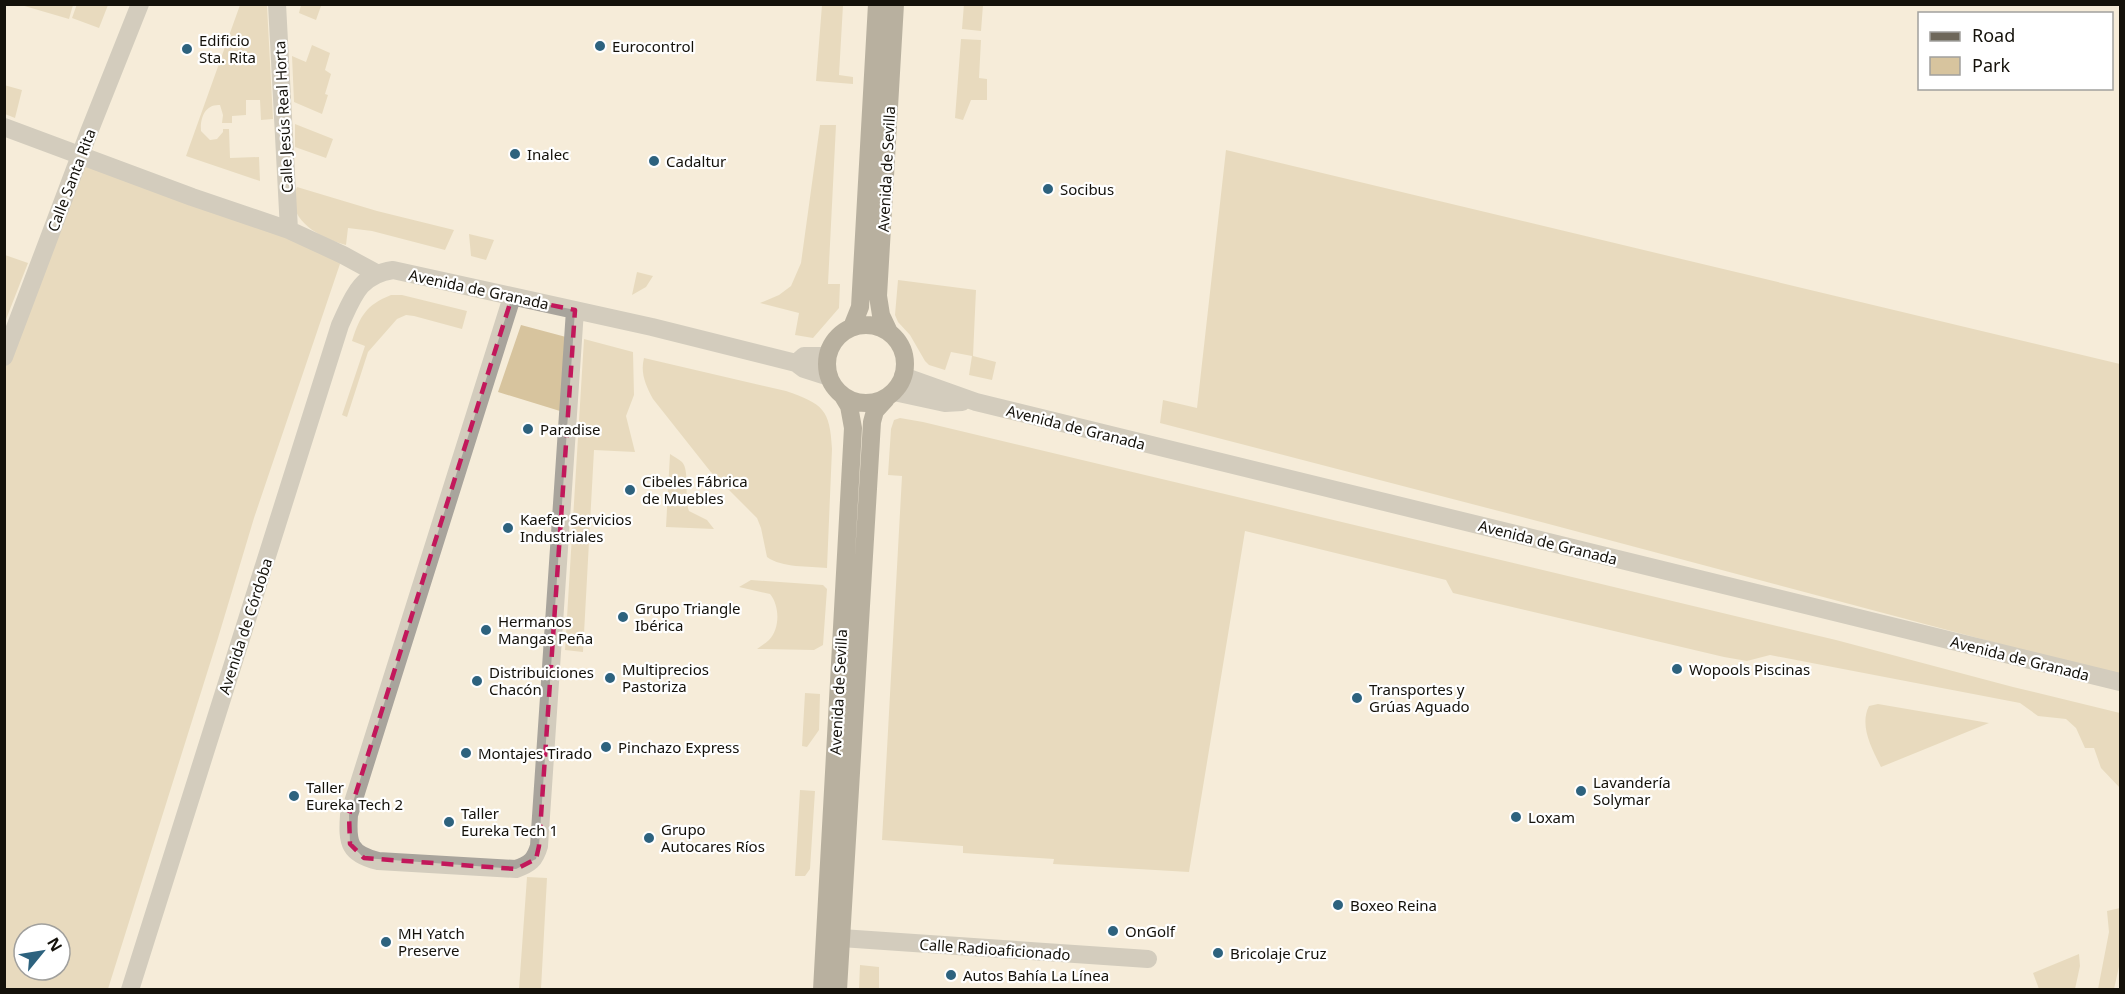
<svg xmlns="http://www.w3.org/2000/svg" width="2125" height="994" font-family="'Noto Sans',sans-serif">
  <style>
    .green { fill: #d7c49e; fill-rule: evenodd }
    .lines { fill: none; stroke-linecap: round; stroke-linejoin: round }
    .minor { stroke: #a8a49c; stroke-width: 18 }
    .major { stroke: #6e675a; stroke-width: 18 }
    .marked { fill: none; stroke: #c2185b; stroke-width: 4.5; stroke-dasharray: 12 8; stroke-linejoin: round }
    .poi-dot { fill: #2d627e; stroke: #fff; stroke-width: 2 }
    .labels { text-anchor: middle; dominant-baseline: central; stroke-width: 4.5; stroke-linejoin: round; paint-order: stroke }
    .poi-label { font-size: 15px; fill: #14110a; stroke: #fff; text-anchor: start }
    .street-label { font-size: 15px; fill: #14110a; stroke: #fff }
  </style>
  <rect width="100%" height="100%" fill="#f5ecd9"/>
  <!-- green -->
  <path class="green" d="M 77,4 L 108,5 L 99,28 L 72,18 Z
    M 964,4 L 983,5 L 981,31 L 962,29 Z
    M 21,5 L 73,5 L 69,19 Z
    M 240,5 L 267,6 L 273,119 L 261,120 L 260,100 L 246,100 L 246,115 L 232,116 L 232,123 L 222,123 L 223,115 L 220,105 C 205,104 200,118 201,131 L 210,140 L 217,139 L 223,132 L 223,129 L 229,129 L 230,158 L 259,157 L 260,181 L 186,156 Z
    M 301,5 L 321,6 L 316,20 L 299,13 Z
    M 822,5 L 843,5 L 839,75 L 853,77 L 853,84 L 816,81 Z
    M 961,39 L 981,40 L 979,78 L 987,79 L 987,100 L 971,100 L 963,120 L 955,118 Z
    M 312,45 L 330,53 L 325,70 L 331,74 L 325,94 L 328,95 L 322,114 L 294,102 L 292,56 L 306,62 Z
    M 4,85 L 22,90 L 15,118 L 5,114 Z
    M 295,124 L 333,139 L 326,158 L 295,147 Z
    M 820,125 L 836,125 L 828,284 L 840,284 L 839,308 L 813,338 L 795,335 L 799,313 L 760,303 L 779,295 L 791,286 L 801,263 Z
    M 1226,150 L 2120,364 L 2120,676 L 1545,523 L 1160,423 L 1163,400 L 1197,408 Z
    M 81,156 L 343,255 L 254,518 L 218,638 L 108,989 L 5,989 L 4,357 ZM 24,934 L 60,934 L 60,970 L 24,970 Z
    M 297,187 L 377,211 L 454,230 L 445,250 L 372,231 L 348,228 L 346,245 C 321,239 282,218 297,187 Z
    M 469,234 L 494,240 L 486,260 L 471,256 Z
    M 5,255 L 28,263 L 5,322 Z
    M 637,272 L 653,276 L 646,287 L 632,295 Z
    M 898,280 L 976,290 L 973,356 L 996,362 L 992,380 L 969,375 L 972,356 L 951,352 L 945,370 L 929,365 L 925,361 L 910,335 L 898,322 L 895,315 Z
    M 391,295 L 402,295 L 467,311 L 462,329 L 414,316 L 406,315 L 397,319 L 368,352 L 347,417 L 342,415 L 365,346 L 352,341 C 360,316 366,305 391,295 Z
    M 521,325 L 566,337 L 560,411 L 498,392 Z
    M 584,339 L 633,352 L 634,395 L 626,416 L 635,452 L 594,450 L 583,652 L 565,650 Z
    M 644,358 L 786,391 C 823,404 830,409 832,449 L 827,568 C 809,566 782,568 767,557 L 761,528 L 757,518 L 710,471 L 653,399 C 646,386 640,373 644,358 Z
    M 900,418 L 923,422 L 1836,640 L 2013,687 L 2120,713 L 2120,788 L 2101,768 L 2094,748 L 2085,748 L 2076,728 L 2066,719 L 2038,716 L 2020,703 L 1770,655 L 1747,661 L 1724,657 L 1453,593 L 1446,580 L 1245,531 L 1189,872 L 1053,864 L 1054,859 L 963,853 L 963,846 L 882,840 L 902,476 L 888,475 L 891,429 L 894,420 Z
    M 670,454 C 674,457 679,459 682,462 C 690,470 684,498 689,511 L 707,520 L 714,529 L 666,527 Z
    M 751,580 L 823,585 L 827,589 L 823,645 L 814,650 L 757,649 C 761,646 766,643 769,640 C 780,629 780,606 770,594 L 739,587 Z
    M 805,693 L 820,694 L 819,730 L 807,747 L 802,746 Z
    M 1878,704 L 1989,723 L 1881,767 C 1872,749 1859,726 1869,706 Z
    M 800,790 L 815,791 L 810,869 L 805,876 L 795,876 Z
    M 527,877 L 547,878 L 541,989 L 519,989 Z
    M 2120,908 L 2120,962 L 2114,989 L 2098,989 L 2109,932 L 2107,911 Z
    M 2079,954 L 2080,966 L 2075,989 L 2039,989 L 2033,973 Z
    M 860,965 L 879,967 L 879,989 L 859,989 Z"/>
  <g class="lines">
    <!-- minor -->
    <path class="minor" d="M 277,4 L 289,230
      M 4,127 L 192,197 L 289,230 L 343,255 L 378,274
      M 512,297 L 349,815 C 347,843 349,854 378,861 L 516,869 C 530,864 535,860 539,846 L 575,310
      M 4,357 L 89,132 L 140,4
      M 796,363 L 804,356 L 827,356
      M 903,376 L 976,402 L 2120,682
      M 894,392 L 945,403 L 962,402
      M 841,938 L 1148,959
      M 130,990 L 340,325 C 353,297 359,275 393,270 L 652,327 L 796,363 L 804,369 L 829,377"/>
    <!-- major -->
    <path class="major" d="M827 364a39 39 0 1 1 78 0a39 39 0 1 1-78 0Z
      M 852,327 L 860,307 L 877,4
      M 889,332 L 881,315 L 878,296 L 895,4
      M 822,990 L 853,428 L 849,406 L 843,396
      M 838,990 L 872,422 L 875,411 L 886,399"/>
  </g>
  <!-- marked area -->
  <path d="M0 0H2125V994H0ZM 512,297 L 575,310 L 539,846 L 536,859 L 516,869 L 364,858 L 350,844 L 349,815 Z" fill="#f5ecd9" fill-opacity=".55" fill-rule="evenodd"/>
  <path class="marked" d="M 512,297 L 575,310 L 539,846 L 536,859 L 516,869 L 364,858 L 350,844 L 349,815 Z"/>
  <!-- markers -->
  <g class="poi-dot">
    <circle cx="600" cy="46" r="6"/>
    <circle cx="187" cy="49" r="6"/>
    <circle cx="515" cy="154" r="6"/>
    <circle cx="654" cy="161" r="6"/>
    <circle cx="1048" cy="189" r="6"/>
    <circle cx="528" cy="429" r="6"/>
    <circle cx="630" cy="490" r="6"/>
    <circle cx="508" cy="528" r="6"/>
    <circle cx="623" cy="617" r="6"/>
    <circle cx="486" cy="630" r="6"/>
    <circle cx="1677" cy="669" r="6"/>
    <circle cx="610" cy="678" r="6"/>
    <circle cx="477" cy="681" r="6"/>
    <circle cx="1357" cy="698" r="6"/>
    <circle cx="606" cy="747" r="6"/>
    <circle cx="466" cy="753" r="6"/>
    <circle cx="1581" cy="791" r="6"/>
    <circle cx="294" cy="796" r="6"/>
    <circle cx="1516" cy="817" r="6"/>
    <circle cx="449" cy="822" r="6"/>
    <circle cx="649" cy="838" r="6"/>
    <circle cx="1338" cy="905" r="6"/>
    <circle cx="1113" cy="931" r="6"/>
    <circle cx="386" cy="942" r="6"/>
    <circle cx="1218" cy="953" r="6"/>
    <circle cx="951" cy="975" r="6"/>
  </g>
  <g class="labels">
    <!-- poi labels -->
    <g class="poi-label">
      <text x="199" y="40">Edificio<tspan x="199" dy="17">Sta. Rita</tspan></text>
      <text x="612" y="46">Eurocontrol</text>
      <text x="527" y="154">Inalec</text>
      <text x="666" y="161">Cadaltur</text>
      <text x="1060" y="189">Socibus</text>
      <text x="540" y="429">Paradise</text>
      <text x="642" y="481">Cibeles Fábrica<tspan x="642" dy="17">de Muebles</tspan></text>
      <text x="520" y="519">Kaefer Servicios<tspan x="520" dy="17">Industriales</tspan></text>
      <text x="635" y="608">Grupo Triangle<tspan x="635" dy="17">Ibérica</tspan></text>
      <text x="498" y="621">Hermanos<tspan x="498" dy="17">Mangas Peña</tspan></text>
      <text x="622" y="669">Multiprecios<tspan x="622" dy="17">Pastoriza</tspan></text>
      <text x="1689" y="669">Wopools Piscinas</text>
      <text x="489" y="672">Distribuiciones<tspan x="489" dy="17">Chacón</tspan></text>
      <text x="1369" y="689">Transportes y<tspan x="1369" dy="17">Grúas Aguado</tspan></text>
      <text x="618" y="747">Pinchazo Express</text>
      <text x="478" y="753">Montajes Tirado</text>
      <text x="1593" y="782">Lavandería<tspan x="1593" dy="17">Solymar</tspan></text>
      <text x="306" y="787">Taller<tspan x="306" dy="17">Eureka Tech 2</tspan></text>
      <text x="461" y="813">Taller<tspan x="461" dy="17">Eureka Tech 1</tspan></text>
      <text x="1528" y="817">Loxam</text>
      <text x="661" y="829">Grupo<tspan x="661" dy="17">Autocares Ríos</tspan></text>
      <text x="1350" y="905">Boxeo Reina</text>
      <text x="1125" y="931">OnGolf</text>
      <text x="398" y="933">MH Yatch<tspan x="398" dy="17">Preserve</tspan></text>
      <text x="1230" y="953">Bricolaje Cruz</text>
      <text x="963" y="975">Autos Bahía La Línea</text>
    </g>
    <!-- street labels -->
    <g class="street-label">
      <text transform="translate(283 117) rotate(-93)">Calle Jesús Real Horta</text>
      <text transform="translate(886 169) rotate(-87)">Avenida de Sevilla</text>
      <text transform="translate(71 180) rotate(-69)">Calle Santa Rita</text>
      <text transform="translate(479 289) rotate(12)">Avenida de Granada</text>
      <text transform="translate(1076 427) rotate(14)">Avenida de Granada</text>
      <text transform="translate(1548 542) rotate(14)">Avenida de Granada</text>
      <text transform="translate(245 626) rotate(-72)">Avenida de Córdoba</text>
      <text transform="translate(2020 658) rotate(14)">Avenida de Granada</text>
      <text transform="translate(838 692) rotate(-87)">Avenida de Sevilla</text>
      <text transform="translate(995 949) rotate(4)">Calle Radioaficionado</text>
    </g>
  </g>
  <!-- border -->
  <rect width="2125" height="994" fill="none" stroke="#14110a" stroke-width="12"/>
  <!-- legend -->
  <rect x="1918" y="12" width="195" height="78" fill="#ffffff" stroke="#a1a09d" stroke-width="1.5"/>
  <rect x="1930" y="32" width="30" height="9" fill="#6e675a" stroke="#a1a09d" stroke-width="1.5"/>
  <text x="1972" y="42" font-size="18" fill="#14110a">Road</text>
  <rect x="1930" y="57" width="30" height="18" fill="#d7c49e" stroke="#a1a09d" stroke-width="1.5"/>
  <text x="1972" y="72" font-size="18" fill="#14110a">Park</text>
  <!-- north arrow -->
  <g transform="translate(42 952) rotate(60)"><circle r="28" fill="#ffffff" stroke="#a1a09d" stroke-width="1.5"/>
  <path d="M0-4.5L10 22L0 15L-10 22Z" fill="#2d627e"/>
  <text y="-9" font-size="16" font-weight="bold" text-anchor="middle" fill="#14110a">N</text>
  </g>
</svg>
